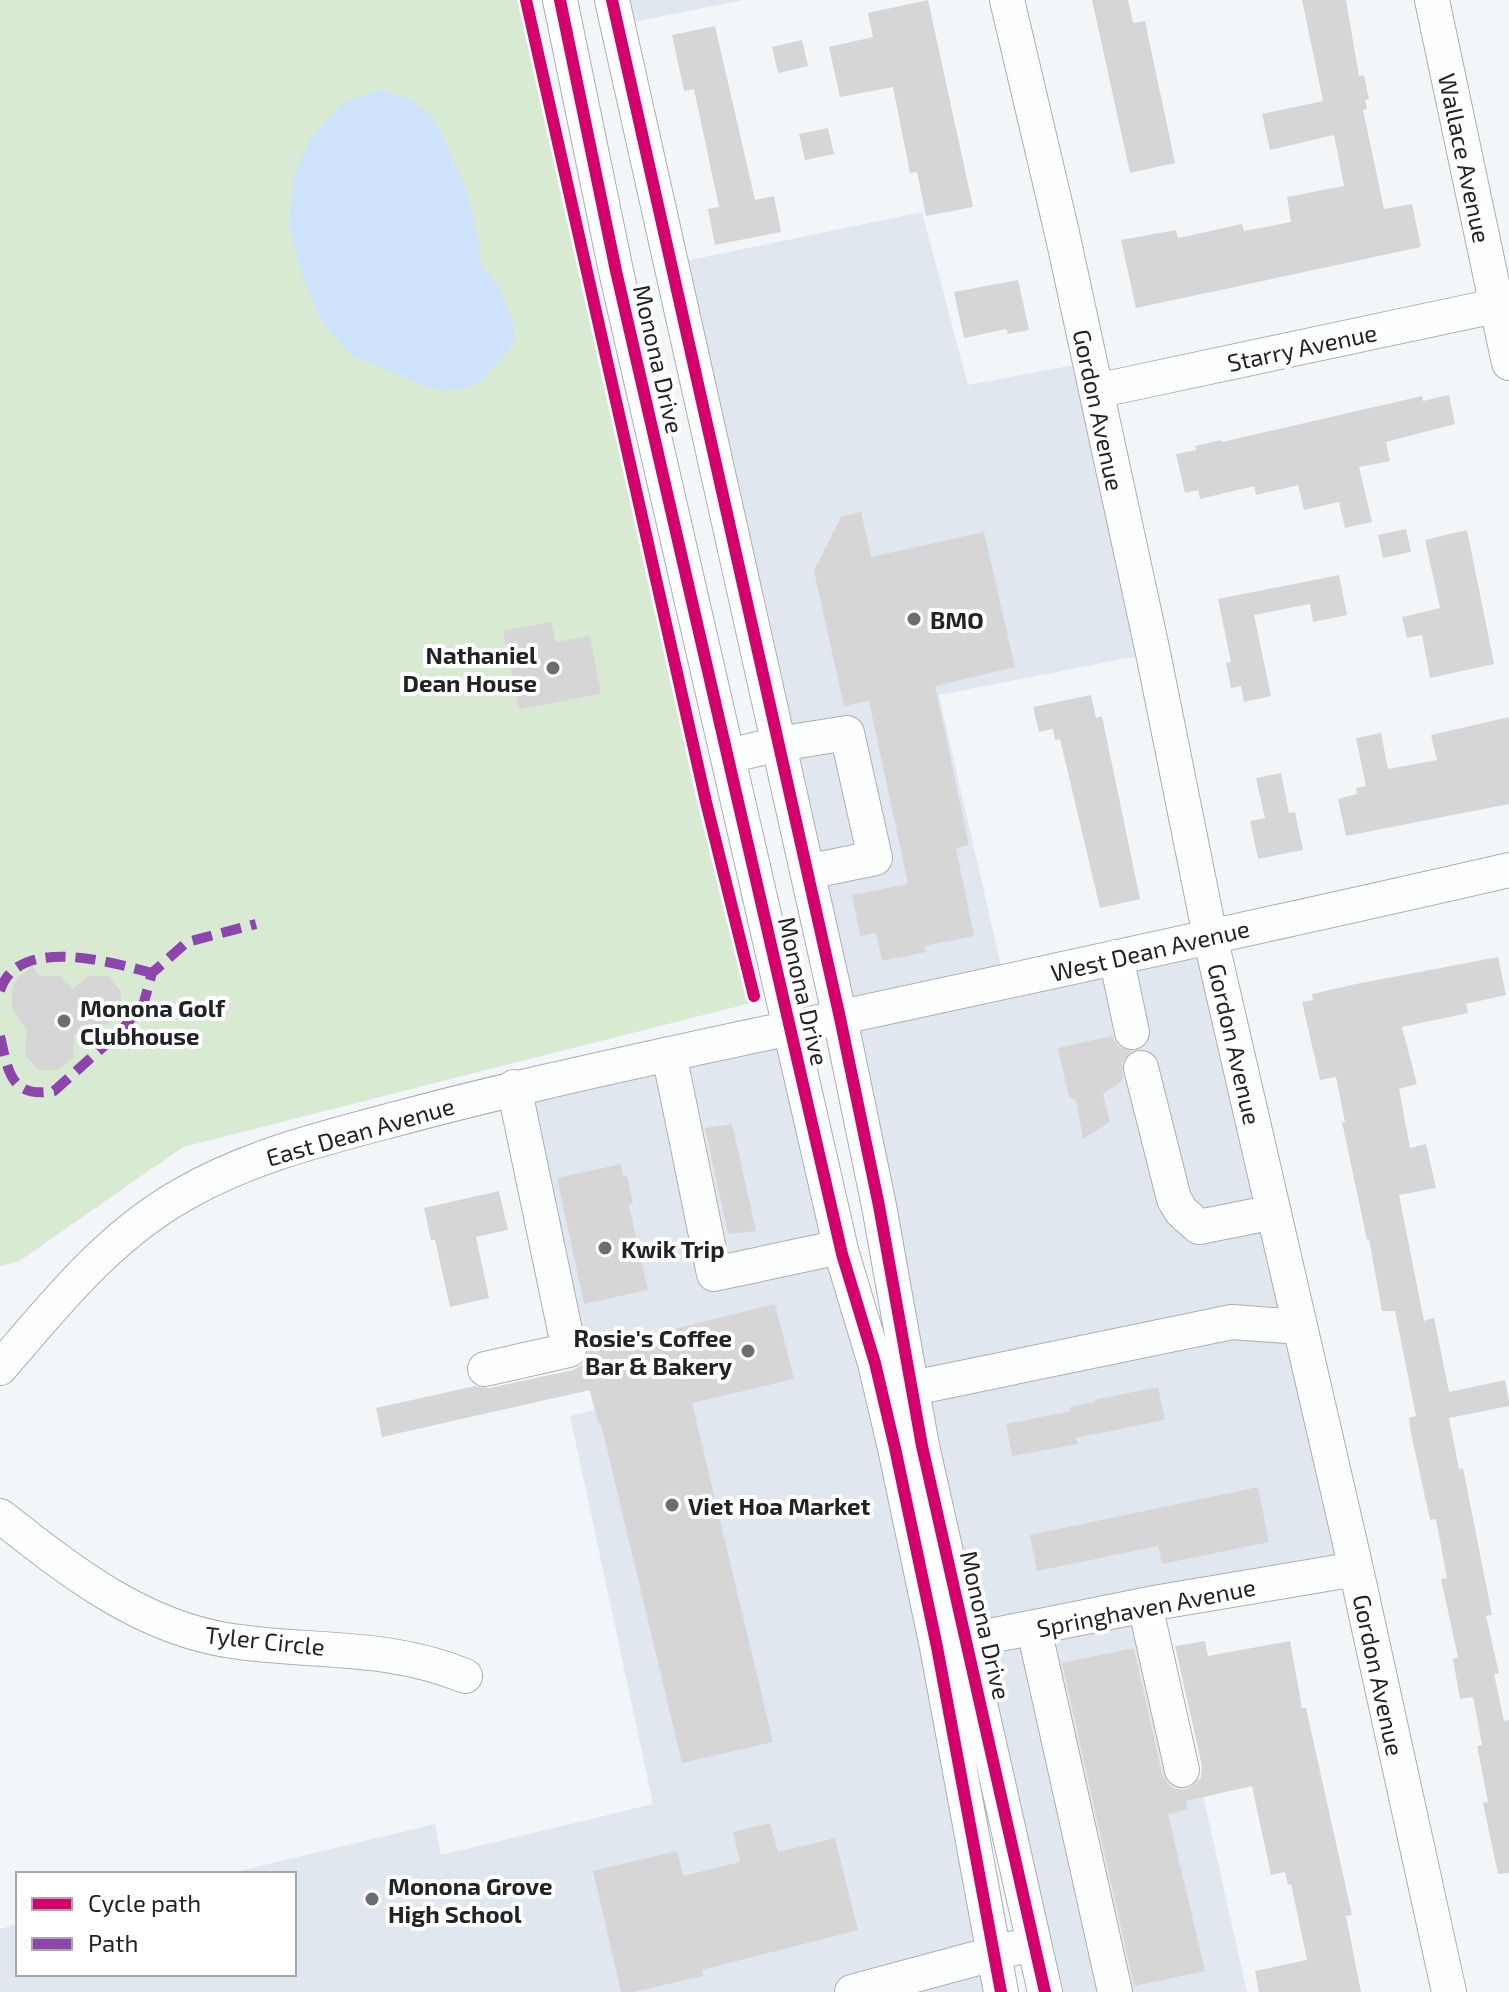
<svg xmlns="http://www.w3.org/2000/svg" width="1509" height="1992" font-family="'Exo 2',sans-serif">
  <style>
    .built { fill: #e1e7ef }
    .green { fill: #d9ead2 }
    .water { fill: #cee3fb }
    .building { fill: #d6d6d7 }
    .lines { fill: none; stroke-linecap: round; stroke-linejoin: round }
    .minor-casing { stroke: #adaeb1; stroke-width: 36 }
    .minor { stroke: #fdfefe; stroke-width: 34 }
    .quiet { stroke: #8e44ad; stroke-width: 10; stroke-dasharray: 20 10; stroke-linecap: butt }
    .cycleway-casing { stroke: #fff; stroke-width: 17 }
    .cycleway { stroke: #d6006c; stroke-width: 12 }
    .poi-dot { fill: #6b6d70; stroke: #fff; stroke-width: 3 }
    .labels { text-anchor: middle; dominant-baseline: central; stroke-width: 8; stroke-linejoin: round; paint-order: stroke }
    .street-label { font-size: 24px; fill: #222326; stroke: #fff }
    .poi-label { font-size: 24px; font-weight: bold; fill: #222326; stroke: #fff; text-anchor: start }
  </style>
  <rect width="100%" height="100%" fill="#f3f6f9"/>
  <!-- built -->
  <path class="built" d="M 612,0 L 743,0 L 618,25 Z
    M 922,212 L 968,385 L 1089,362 L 1153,653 L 939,695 L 1005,983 L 1210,936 L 1356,1569 L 1160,1603 L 1247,1992 L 1045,1992 L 671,264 Z
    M 790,1028 L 1001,1992 L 0,1992 L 0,1929 L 18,1924 L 18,1974 L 294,1974 L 294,1874 L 227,1874 L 435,1824 L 441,1855 L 653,1804 L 570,1416 L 594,1410 L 519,1086 Z"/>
  <!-- green -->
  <path class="green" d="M 0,0 L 520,0 L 751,1003 L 183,1147 L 18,1262 L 0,1266 Z"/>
  <!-- water -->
  <path class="water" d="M 378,90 L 410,99 L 434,118 L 464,184 L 479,238 L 480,263 L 498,285 L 512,318 L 515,342 L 481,381 L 463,389 L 443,391 L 421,385 L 353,356 L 324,325 L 305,285 L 289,226 L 293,180 L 309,140 L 344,102 Z"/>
  <!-- building -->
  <path class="building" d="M 928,0 L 973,207 L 926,216 L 917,172 L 910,173 L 893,87 L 840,97 L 829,47 L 873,37 L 868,13 Z
    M 1092,0 L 1128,0 L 1133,23 L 1145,21 L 1175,163 L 1130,173 Z
    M 1302,0 L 1346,0 L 1359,76 L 1364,75 L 1369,99 L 1365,100 L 1367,109 L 1363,110 L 1384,209 L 1412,204 L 1421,247 L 1136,308 L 1121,240 L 1176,230 L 1178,238 L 1242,224 L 1244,231 L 1291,222 L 1287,197 L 1344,186 L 1334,135 L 1270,150 L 1262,114 L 1323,101 Z
    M 715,26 L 755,200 L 774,196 L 781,232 L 715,245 L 708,209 L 719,207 L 694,89 L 684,91 L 672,35 Z
    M 802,40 L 808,66 L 778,73 L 772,47 Z
    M 828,128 L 834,154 L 805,160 L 799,134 Z
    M 1018,280 L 1029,330 L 1008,334 L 1006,329 L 964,338 L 954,292 Z
    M 1449,395 L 1455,424 L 1386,442 L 1390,461 L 1359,467 L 1372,522 L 1345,528 L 1339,502 L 1304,510 L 1298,485 L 1256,495 L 1254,486 L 1200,499 L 1198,490 L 1185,493 L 1176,454 L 1196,450 L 1195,446 L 1221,440 L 1222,442 L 1422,396 L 1423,401 Z
    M 861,512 L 871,557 L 984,532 L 1015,667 L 935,686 L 969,845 L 956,848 L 974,936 L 924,946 L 926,952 L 882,961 L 876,933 L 860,936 L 852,895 L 908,884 L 869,701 L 844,706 L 814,571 L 841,517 Z
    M 1406,529 L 1411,552 L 1383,558 L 1378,535 Z
    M 1467,530 L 1494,664 L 1430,678 L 1422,635 L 1407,638 L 1402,617 L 1440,608 L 1425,540 Z
    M 1339,575 L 1347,615 L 1313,622 L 1310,604 L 1254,615 L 1271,696 L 1244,702 L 1241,686 L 1231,688 L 1226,663 L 1231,662 L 1218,599 Z
    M 551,622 L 556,642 L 590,636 L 601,694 L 519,709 L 503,631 Z
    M 1091,695 L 1096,718 L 1102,716 L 1140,899 L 1100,908 L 1060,739 L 1055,740 L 1053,729 L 1039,732 L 1033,707 Z
    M 1509,717 L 1509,804 L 1346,836 L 1338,799 L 1357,794 L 1356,788 L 1366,786 L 1356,738 L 1381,733 L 1388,769 L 1437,760 L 1431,735 Z
    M 1281,773 L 1289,813 L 1295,812 L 1303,850 L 1258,859 L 1250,821 L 1265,818 L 1256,778 Z
    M 1498,957 L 1506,995 L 1466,1004 L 1468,1013 L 1402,1027 L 1417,1084 L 1399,1089 L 1410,1148 L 1426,1144 L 1436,1188 L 1399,1195 L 1424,1321 L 1434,1318 L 1449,1392 L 1505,1380 L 1509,1401 L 1509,1406 L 1449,1418 L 1459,1469 L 1463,1468 L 1492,1615 L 1486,1616 L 1499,1673 L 1494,1674 L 1504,1721 L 1509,1720 L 1509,1873 L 1498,1874 L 1483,1803 L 1488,1802 L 1477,1746 L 1482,1745 L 1473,1697 L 1460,1699 L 1453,1659 L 1458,1657 L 1441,1579 L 1447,1578 L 1436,1519 L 1430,1520 L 1411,1433 L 1409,1418 L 1416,1416 L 1395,1311 L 1382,1311 L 1369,1239 L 1367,1240 L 1342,1122 L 1345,1122 L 1336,1077 L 1320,1080 L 1302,1002 L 1313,1000 L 1312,994 L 1356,984 Z
    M 32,966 L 40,976 L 60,976 L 73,989 L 88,976 L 108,976 L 121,991 L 120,1011 L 105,1025 L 88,1024 L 74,1036 L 73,1058 L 58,1070 L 38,1070 L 25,1055 L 27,1031 L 12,1008 L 12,988 L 18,978 Z
    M 1112,1036 L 1118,1046 L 1131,1051 L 1122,1063 L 1123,1080 L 1103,1094 L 1110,1122 L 1083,1139 L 1076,1100 L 1069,1097 L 1058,1048 Z
    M 732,1124 L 756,1231 L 728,1234 L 705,1128 Z
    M 621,1164 L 623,1176 L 627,1175 L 633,1204 L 629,1205 L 648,1290 L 584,1304 L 557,1178 Z
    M 499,1191 L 508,1230 L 476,1237 L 489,1298 L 450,1307 L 435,1240 L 431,1240 L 424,1208 Z
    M 775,1304 L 794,1379 L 692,1403 L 773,1742 L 682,1763 L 601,1424 L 599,1425 L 590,1390 L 382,1437 L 376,1408 L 475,1386 L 489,1388 L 573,1370 L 583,1364 L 588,1350 Z
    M 1158,1387 L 1165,1420 L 1076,1438 L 1078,1444 L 1012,1456 L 1006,1424 L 1071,1411 L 1070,1407 L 1095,1402 L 1094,1400 Z
    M 1258,1487 L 1269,1542 L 1162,1564 L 1158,1546 L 1037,1571 L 1030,1535 Z
    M 1205,1641 L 1208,1656 L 1290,1641 L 1302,1708 L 1306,1708 L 1352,1915 L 1346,1916 L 1361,1992 L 1259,1992 L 1255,1971 L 1307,1960 L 1291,1884 L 1288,1885 L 1285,1872 L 1271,1875 L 1252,1786 L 1186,1801 L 1188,1809 L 1168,1814 L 1205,1971 L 1134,1986 L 1062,1663 L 1134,1648 L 1162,1774 L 1168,1784 L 1175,1789 L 1186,1790 L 1196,1784 L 1201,1777 L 1202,1766 L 1175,1646 Z
    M 770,1823 L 778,1852 L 835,1838 L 858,1930 L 702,1970 L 703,1976 L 633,1992 L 621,1992 L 593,1871 L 677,1851 L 683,1876 L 740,1862 L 733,1832 Z"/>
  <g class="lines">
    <!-- minor casing -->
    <g class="minor-casing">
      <path id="minor" d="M 560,0 L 616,271 L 842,1254 L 875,1363 L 895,1448 L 937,1647 L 1001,1992
        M 612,0 L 840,1018 L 879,1206 L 922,1446 L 1045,1992
        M 1007,0 L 1062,233 L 1153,653 L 1210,936 L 1356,1569 L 1449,1992
        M 1432,0 L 1509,363
        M 1096,391 L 1509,303
        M 728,756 L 779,744 L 847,733 L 875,858 L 807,872
        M 1116,957 L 1132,1032
        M 669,1054 L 714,1274 L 840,1247
        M 1141,1068 L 1174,1199 L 1181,1211 L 1199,1227 L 1274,1212
        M 0,1368 C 54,1305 108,1237 182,1195 C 247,1157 324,1138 396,1119 C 496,1092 596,1070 697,1048 C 968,990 1239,932 1509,870
        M 485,1369 L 569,1350 L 514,1087
        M 913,1388 L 1232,1322 L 1300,1327
        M 0,1516 C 70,1571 142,1628 232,1641 C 312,1653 388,1644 465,1676
        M 1145,1605 L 1182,1770
        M 1034,1629 L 1115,1992
        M 945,1645 L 1160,1602 L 1356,1569
        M 852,1992 L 1015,1948"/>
    </g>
    <!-- minor -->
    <use href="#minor" class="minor"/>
    <!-- quiet -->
    <path class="quiet" d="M 0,991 C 17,935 111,962 152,973
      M 0,1036 C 8,1070 10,1099 54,1091 L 122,1030 L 144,1002 L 152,973 L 187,942 L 256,924"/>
    <!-- cycleway casing -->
    <g class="cycleway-casing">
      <path id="cycleway" d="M 526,0 L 706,802 L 754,996
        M 560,0 L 616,271 L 842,1254 L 875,1363 L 895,1448 L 937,1647 L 1001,1992
        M 612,0 L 840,1018 L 879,1206 L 922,1446 L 1045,1992"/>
    </g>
    <!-- cycleway -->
    <use href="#cycleway" class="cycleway"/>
  </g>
  <!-- markers -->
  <g class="poi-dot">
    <circle cx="914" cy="619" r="8"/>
    <circle cx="553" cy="668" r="8"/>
    <circle cx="64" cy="1021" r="8"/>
    <circle cx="605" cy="1248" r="8"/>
    <circle cx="748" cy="1351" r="8"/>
    <circle cx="672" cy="1505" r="8"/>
    <circle cx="372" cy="1899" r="8"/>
  </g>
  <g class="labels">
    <!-- street labels -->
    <g class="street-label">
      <text transform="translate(1465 158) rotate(78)">Wallace Avenue</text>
      <text transform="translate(1302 347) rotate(-12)">Starry Avenue</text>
      <text transform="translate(659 359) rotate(77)">Monona Drive</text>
      <text transform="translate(1099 410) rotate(78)">Gordon Avenue</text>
      <text transform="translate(1150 950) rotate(-13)">West Dean Avenue</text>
      <text transform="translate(804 991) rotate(77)">Monona Drive</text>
      <text transform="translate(1235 1044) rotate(77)">Gordon Avenue</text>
      <text transform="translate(360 1131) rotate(-16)">East Dean Avenue</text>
      <text transform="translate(1146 1607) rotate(-11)">Springhaven Avenue</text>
      <text transform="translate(986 1625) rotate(77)">Monona Drive</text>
      <text transform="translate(265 1640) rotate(6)">Tyler Circle</text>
      <text transform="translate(1379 1675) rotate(78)">Gordon Avenue</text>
    </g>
    <!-- poi labels -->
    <g class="poi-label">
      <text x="930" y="619">BMO</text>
      <text x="537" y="654" text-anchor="end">Nathaniel<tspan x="537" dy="28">Dean House</tspan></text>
      <text x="80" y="1007">Monona Golf<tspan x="80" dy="28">Clubhouse</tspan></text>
      <text x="621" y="1248">Kwik Trip</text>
      <text x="732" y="1337" text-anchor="end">Rosie's Coffee<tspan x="732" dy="28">Bar &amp; Bakery</tspan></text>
      <text x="688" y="1505">Viet Hoa Market</text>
      <text x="388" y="1885">Monona Grove<tspan x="388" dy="28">High School</tspan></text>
    </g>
  </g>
  <!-- legend -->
  <rect x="16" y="1872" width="280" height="104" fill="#ffffff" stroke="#a7a7a8" stroke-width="2"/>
  <rect x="32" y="1898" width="40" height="12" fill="#d6006c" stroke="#a7a7a8" stroke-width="2"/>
  <text x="88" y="1912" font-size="24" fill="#222326">Cycle path</text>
  <rect x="32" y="1938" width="40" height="12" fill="#8e44ad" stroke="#a7a7a8" stroke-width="2"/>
  <text x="88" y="1952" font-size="24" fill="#222326">Path</text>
</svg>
